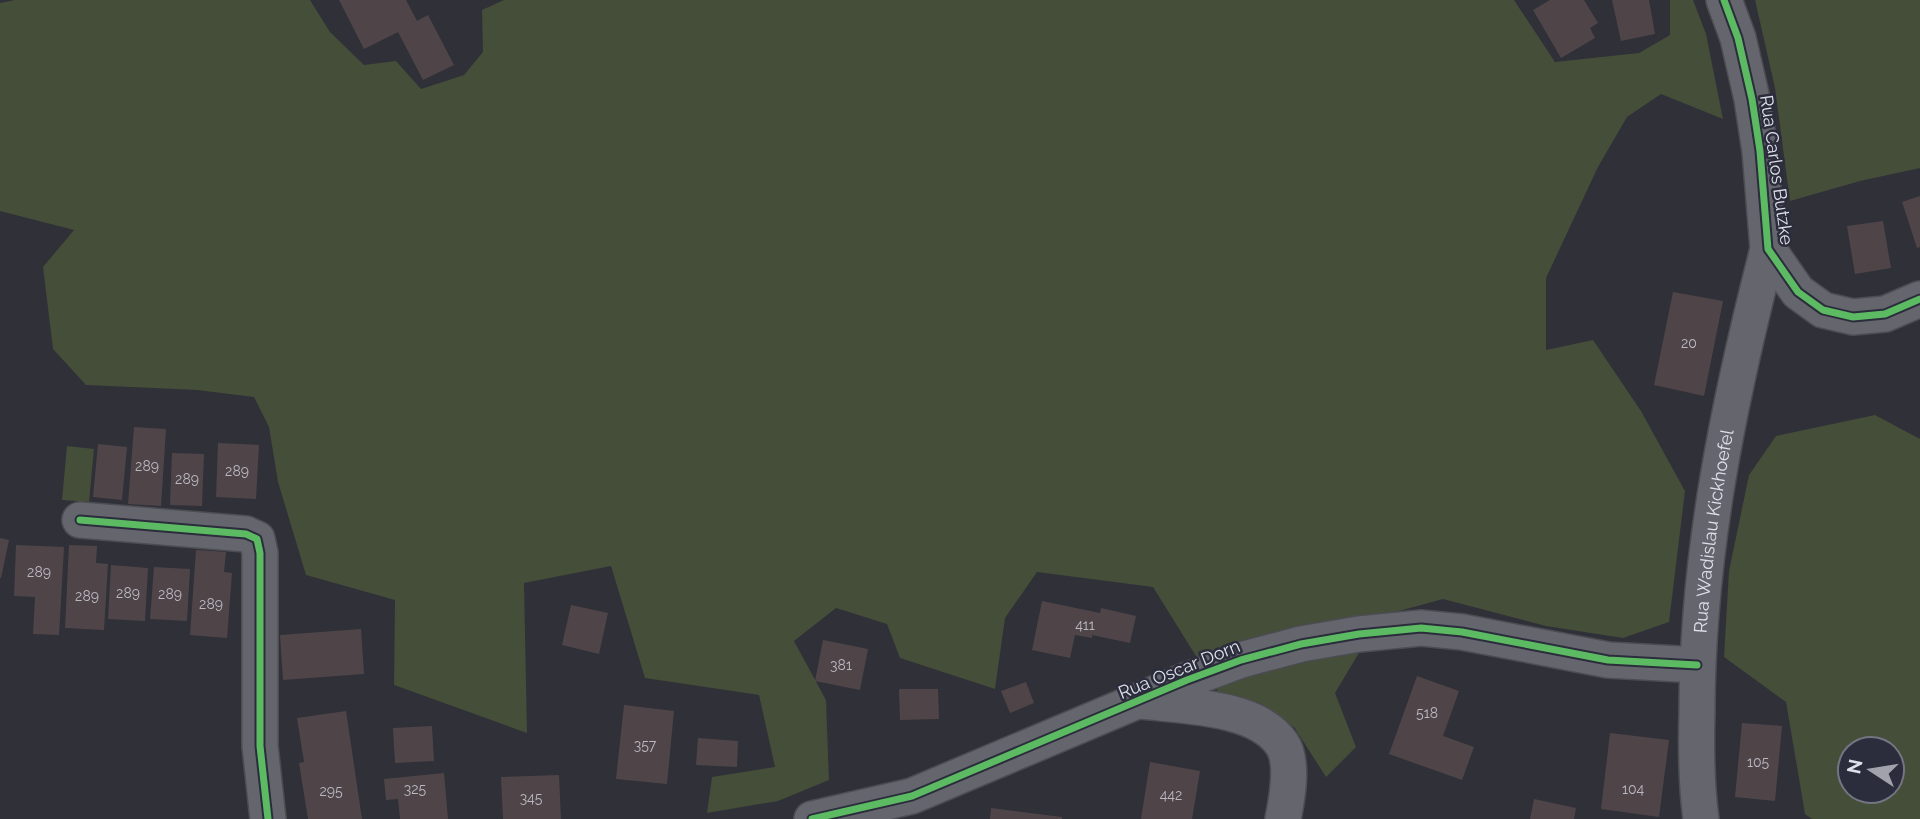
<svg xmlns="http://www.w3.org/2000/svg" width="1920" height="819" font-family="Raleway,sans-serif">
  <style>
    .green { fill: #444e38; fill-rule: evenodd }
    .building { fill: #4f4548 }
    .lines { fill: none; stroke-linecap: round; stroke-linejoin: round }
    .minor-casing { stroke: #4b4d53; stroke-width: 38 }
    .minor { stroke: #65666d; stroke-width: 35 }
    .cycleway-casing { stroke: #2b2d3c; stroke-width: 11 }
    .cycleway { stroke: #5cba63; stroke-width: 7 }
    .labels { text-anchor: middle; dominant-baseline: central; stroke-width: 5; stroke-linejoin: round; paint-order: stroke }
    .number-label { font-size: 14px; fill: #bab9c2 }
    .street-label { font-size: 18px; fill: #dee0ea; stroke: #2b2d3c }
  </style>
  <rect width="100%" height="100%" fill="#2f3038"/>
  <!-- green -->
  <path class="green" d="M 15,0 L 310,0 L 330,32 L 364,65 L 396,61 L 421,89 L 464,75 L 483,52 L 482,10 L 504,0 L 1514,0 L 1555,62 L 1639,53 L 1670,35 L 1670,0 L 1693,0 L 1706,34 L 1723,119 L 1661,94 L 1627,117 L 1598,167 L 1546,278 L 1546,350 L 1593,340 L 1641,411 L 1685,491 L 1669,622 L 1623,638 L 1546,626 L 1443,599 L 1381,616 L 1335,693 L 1356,747 L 1326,777 L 1294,727 L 1222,698 L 1153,587 L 1037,572 L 1005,618 L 995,689 L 900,658 L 887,624 L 836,608 L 794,641 L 826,700 L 829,780 L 778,801 L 707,813 L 712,777 L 775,767 L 759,695 L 645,678 L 611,566 L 524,583 L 527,733 L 394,685 L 395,600 L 306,575 L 278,482 L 269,427 L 254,397 L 197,390 L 86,385 L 53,349 L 43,267 L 74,230 L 0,211 L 0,3 Z
    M 1755,0 L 1920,0 L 1920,168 L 1860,181 L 1790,201 L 1775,88 Z
    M 1875,415 L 1920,439 L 1920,819 L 1812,819 L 1805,814 L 1786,702 L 1724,657 L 1729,571 L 1749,475 L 1776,436 ZM 1850,749 L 1892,749 L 1892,791 L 1850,791 Z
    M 67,446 L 94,449 L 89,502 L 62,500 Z"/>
  <!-- building -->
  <path class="building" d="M 339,0 L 406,0 L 417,21 L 428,15 L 454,65 L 423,80 L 398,32 L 364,49 Z
    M 1550,0 L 1584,0 L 1598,23 L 1590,28 L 1595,38 L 1561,58 L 1533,10 Z
    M 1612,0 L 1649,0 L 1655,34 L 1621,41 Z
    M 1920,196 L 1920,247 L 1917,248 L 1902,202 Z
    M 1883,221 L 1891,268 L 1855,274 L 1847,226 Z
    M 1673,292 L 1723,301 L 1704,396 L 1654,385 Z
    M 134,427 L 166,429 L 161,506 L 128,504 Z
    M 218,443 L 259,445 L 256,499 L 216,497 Z
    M 98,444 L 127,447 L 122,500 L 93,497 Z
    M 172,453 L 204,454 L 202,506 L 170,505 Z
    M 0,538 L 9,540 L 1,578 L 0,578 Z
    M 16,545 L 64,547 L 59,635 L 33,634 L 35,597 L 14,596 Z
    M 69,545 L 97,546 L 96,563 L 108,564 L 104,630 L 65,628 Z
    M 196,550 L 226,552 L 224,572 L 232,573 L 227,638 L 190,635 Z
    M 111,565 L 148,568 L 145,621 L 108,619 Z
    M 154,567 L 190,569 L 187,621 L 150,619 Z
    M 1042,601 L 1100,613 L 1101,608 L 1136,616 L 1130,643 L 1092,635 L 1092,638 L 1075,635 L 1070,658 L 1032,650 Z
    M 571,605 L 608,613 L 599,654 L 562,645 Z
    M 361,629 L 364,674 L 283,680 L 280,635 Z
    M 823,640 L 868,649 L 860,690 L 815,681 Z
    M 1417,676 L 1459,691 L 1443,736 L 1474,747 L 1462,780 L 1389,754 Z
    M 1026,682 L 1034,703 L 1010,713 L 1001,691 Z
    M 899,689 L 938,689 L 939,719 L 900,720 Z
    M 624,705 L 674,711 L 667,784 L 616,779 Z
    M 346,711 L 362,819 L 308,819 L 299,763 L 304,762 L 297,718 Z
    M 1742,723 L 1782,726 L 1775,801 L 1735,797 Z
    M 432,726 L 434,761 L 395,763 L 393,728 Z
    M 1610,733 L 1669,740 L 1659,817 L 1601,809 Z
    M 698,738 L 738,741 L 737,767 L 696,765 Z
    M 1150,762 L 1200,771 L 1192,819 L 1141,819 Z
    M 444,773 L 448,819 L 400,819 L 398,799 L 386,800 L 384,779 Z
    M 559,775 L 561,819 L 503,819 L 501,777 Z
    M 1534,799 L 1576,808 L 1574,819 L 1530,819 Z
    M 991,808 L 1062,817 L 1062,819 L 990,819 Z"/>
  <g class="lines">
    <!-- minor casing -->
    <g class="minor-casing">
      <g id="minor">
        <path d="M 1724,0 L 1738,38 L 1752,99 L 1760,151 L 1768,249 L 1798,292 L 1823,310 L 1853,317 L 1885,314 L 1920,299"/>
        <path d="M 80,520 L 246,534 L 257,539 L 260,553 L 260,746 L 268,819"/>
        <path d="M 1140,701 C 1181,706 1257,706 1282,744 C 1294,762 1287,799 1283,819"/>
        <path d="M 812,819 L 912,796 L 1187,680 L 1241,660 L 1301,644 L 1359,634 L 1421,628 L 1462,632 L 1608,660 L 1697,665"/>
        <path id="s1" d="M 1701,819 C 1696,783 1696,748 1697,712 C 1697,555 1729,401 1768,249"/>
      </g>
    </g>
    <!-- minor -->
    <use href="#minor" class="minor"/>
    <!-- cycleway casing -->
    <g class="cycleway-casing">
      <path id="cycleway" d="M 1724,0 L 1738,38 L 1752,99 L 1760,151 L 1768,249 L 1798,292 L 1823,310 L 1853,317 L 1885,314 L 1920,299
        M 80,520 L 246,534 L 257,539 L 260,553 L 260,746 L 268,819
        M 812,819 L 912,796 L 1187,680 L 1241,660 L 1301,644 L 1359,634 L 1421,628 L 1462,632 L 1608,660 L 1697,665"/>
    </g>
    <!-- cycleway -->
    <use href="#cycleway" class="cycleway"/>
  </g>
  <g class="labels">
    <!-- number labels -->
    <g class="number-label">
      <text x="1689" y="343">20</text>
      <text x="147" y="466">289</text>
      <text x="237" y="471">289</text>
      <text x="187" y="479">289</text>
      <text x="39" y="572">289</text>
      <text x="128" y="593">289</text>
      <text x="170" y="594">289</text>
      <text x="87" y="596">289</text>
      <text x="211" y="604">289</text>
      <text x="1085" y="625">411</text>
      <text x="841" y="665">381</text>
      <text x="1427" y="713">518</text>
      <text x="645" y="745">357</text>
      <text x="1758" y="762">105</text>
      <text x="415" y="789">325</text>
      <text x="1633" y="789">104</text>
      <text x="331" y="791">295</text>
      <text x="1171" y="795">442</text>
      <text x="531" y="798">345</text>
    </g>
    <!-- street labels -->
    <g class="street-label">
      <text transform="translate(1777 170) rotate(82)">Rua Carlos Butzke</text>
      <text stroke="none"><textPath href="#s1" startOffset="289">Rua Wadislau Kickhoefel</textPath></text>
      <text transform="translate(1179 669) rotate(-22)">Rua Oscar Dorn</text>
    </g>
  </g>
  <!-- north arrow -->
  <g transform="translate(1871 770) rotate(282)"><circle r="33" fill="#2b2d3c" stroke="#737582" stroke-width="2"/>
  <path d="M0-5L12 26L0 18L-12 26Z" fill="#a1a2ac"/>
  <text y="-10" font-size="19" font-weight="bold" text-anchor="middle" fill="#dee0ea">N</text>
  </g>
</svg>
